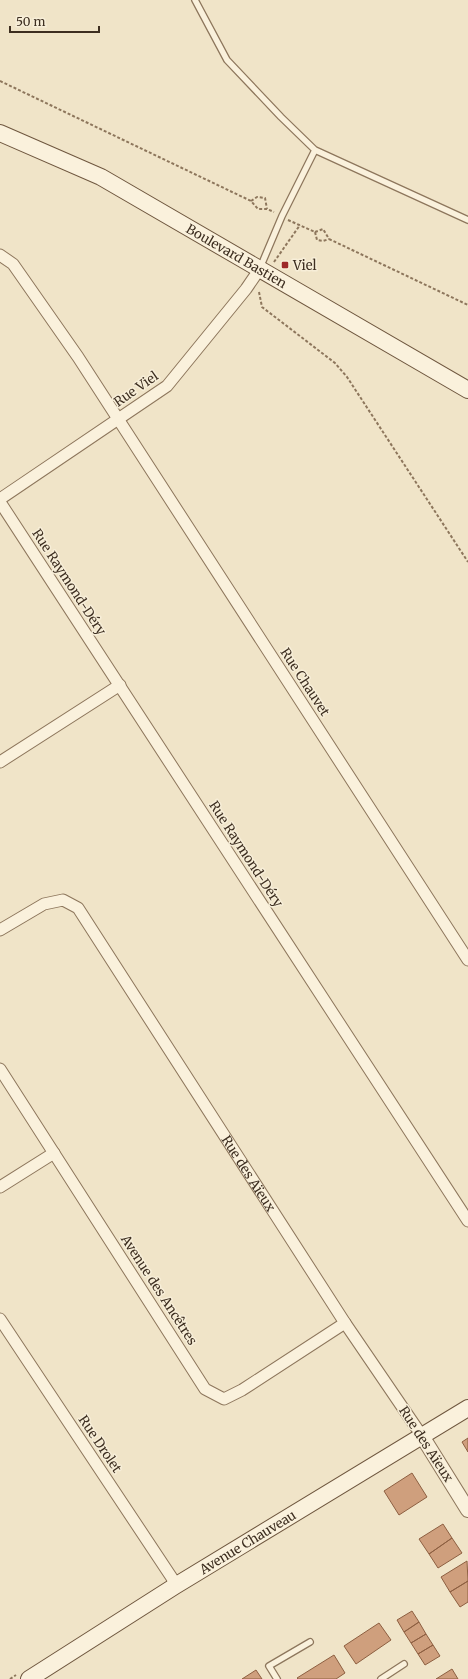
<svg xmlns="http://www.w3.org/2000/svg" width="468" height="1679" font-family="Merriweather,serif">
  <style>
    .building { fill: #cf9f7d; stroke: #8d5f41 }
    .lines { fill: none; stroke-linecap: round; stroke-linejoin: round }
    .service-casing { stroke: #8d765c; stroke-width: 8 }
    .minor-casing { stroke: #8d765c; stroke-width: 13 }
    .tertiary-casing { stroke: #8d765c; stroke-width: 16 }
    .secondary-casing { stroke: #6f573f; stroke-width: 18 }
    .path { stroke: #8d765c; stroke-width: 2; stroke-dasharray: 3 2; stroke-linecap: butt }
    .service { stroke: #faf1dc; stroke-width: 5.5 }
    .minor { stroke: #faf1dc; stroke-width: 11 }
    .tertiary { stroke: #faf1dc; stroke-width: 14 }
    .secondary { stroke: #faf1dc; stroke-width: 16 }
    .poi-dot { fill: #9e2a2b; stroke: #f7eed8; stroke-width: 1.5 }
    .labels { text-anchor: middle; dominant-baseline: central; stroke-width: 3; stroke-linejoin: round; paint-order: stroke }
    .street-label { font-size: 13px; fill: #3d2e20; stroke: #f7eed8 }
    .poi-label { font-size: 13px; fill: #3d2e20; stroke: #f7eed8; text-anchor: start }
  </style>
  <rect width="100%" height="100%" fill="#f0e4c8"/>
  <!-- building -->
  <path class="building" d="M 468,1438 L 468,1452 L 462,1442 Z
    M 412,1473 L 427,1497 L 399,1515 L 384,1491 Z
    M 443,1524 L 452,1538 L 429,1554 L 419,1539 Z
    M 452,1538 L 462,1553 L 438,1568 L 429,1554 Z
    M 467,1561 L 468,1581 L 450,1592 L 441,1577 Z
    M 468,1581 L 468,1602 L 460,1607 L 450,1592 Z
    M 412,1611 L 419,1622 L 404,1632 L 397,1620 Z
    M 419,1622 L 426,1634 L 411,1643 L 404,1632 Z
    M 379,1623 L 391,1640 L 356,1664 L 344,1646 Z
    M 426,1634 L 433,1645 L 418,1654 L 411,1643 Z
    M 433,1645 L 440,1656 L 425,1665 L 418,1654 Z
    M 334,1655 L 345,1673 L 336,1679 L 298,1679 L 297,1678 Z
    M 452,1669 L 458,1679 L 436,1679 Z
    M 256,1670 L 262,1679 L 242,1679 Z"/>
  <g class="lines">
    <!-- service casing -->
    <g class="service-casing">
      <path id="service" d="M 195,0 L 227,60 L 281,117 L 315,150
        M 260,268 L 282,216 L 315,150 L 468,220
        M 277,1679 L 269,1666 L 310,1642
        M 381,1679 L 404,1664"/>
    </g>
    <!-- minor casing -->
    <g class="minor-casing">
      <g id="minor">
        <path d="M 0,255 L 13,264 L 78,357 L 468,960"/>
        <path d="M 0,499 L 167,386 L 246,289 L 259,270"/>
        <path d="M 0,502 L 468,1221"/>
        <path d="M 0,762 L 120,685"/>
        <path id="s1" d="M 0,930 L 44,904 L 63,900 L 78,908 L 345,1323 L 422,1436"/>
        <path d="M 0,1069 L 205,1389 L 224,1399 L 242,1390 L 345,1323"/>
        <path d="M 0,1187 L 54,1153"/>
        <path d="M 0,1319 L 172,1578 L 175,1586"/>
      </g>
    </g>
    <!-- tertiary casing -->
    <g class="tertiary-casing">
      <path id="tertiary" d="M 422,1436 L 468,1510"/>
    </g>
    <!-- secondary casing -->
    <g class="secondary-casing">
      <g id="secondary">
        <path id="s2" d="M 0,133 L 101,177 L 468,390"/>
        <path id="s3" d="M 29,1679 L 175,1586 L 468,1408"/>
      </g>
    </g>
    <!-- path -->
    <path class="path" d="M 0,81 L 251,201 L 258,209 L 267,209 L 274,212
      M 251,201 L 257,197 L 265,198 L 267,209
      M 288,220 L 315,232
      M 315,232 L 317,240 L 323,241 L 329,239
      M 315,232 L 323,229 L 329,239
      M 329,239 L 468,305
      M 274,262 L 300,225
      M 259,292 L 262,307 L 335,363 L 347,377 L 468,562
      M 10,1679 L 16,1675"/>
    <!-- service -->
    <use href="#service" class="service"/>
    <!-- minor -->
    <use href="#minor" class="minor"/>
    <!-- tertiary -->
    <use href="#tertiary" class="tertiary"/>
    <!-- secondary -->
    <use href="#secondary" class="secondary"/>
  </g>
  <!-- markers -->
  <rect class="poi-dot" x="281" y="261" width="8" height="8" rx="2"/>
  <g class="labels">
    <!-- street labels -->
    <g class="street-label">
      <text stroke="none"><textPath href="#s2" startOffset="267">Boulevard Bastien</textPath></text>
      <text transform="translate(136 389) rotate(-35)">Rue Viel</text>
      <text transform="translate(69 582) rotate(57)">Rue Raymond-Déry</text>
      <text transform="translate(305 682) rotate(57)">Rue Chauvet</text>
      <text transform="translate(246 854) rotate(57)">Rue Raymond-Déry</text>
      <text stroke="none"><textPath href="#s1" startOffset="403">Rue des Aïeux</textPath></text>
      <text transform="translate(159 1290) rotate(57)">Avenue des Ancêtres</text>
      <text transform="translate(100 1444) rotate(56)">Rue Drolet</text>
      <text transform="translate(426 1444) rotate(57)">Rue des Aïeux</text>
      <text stroke="none"><textPath href="#s3" startOffset="258">Avenue Chauveau</textPath></text>
    </g>
    <!-- poi labels -->
    <g class="poi-label">
      <text x="293" y="265">Viel</text>
    </g>
  </g>
  <!-- scale -->
  <path d="M10 26v6h89v-6" fill="none" stroke="#3d2e20" stroke-width="2"/>
  <text x="16" y="26" font-size="12" fill="#3d2e20" stroke="#f7eed8" stroke-width="3" paint-order="stroke">50 m</text>
</svg>
